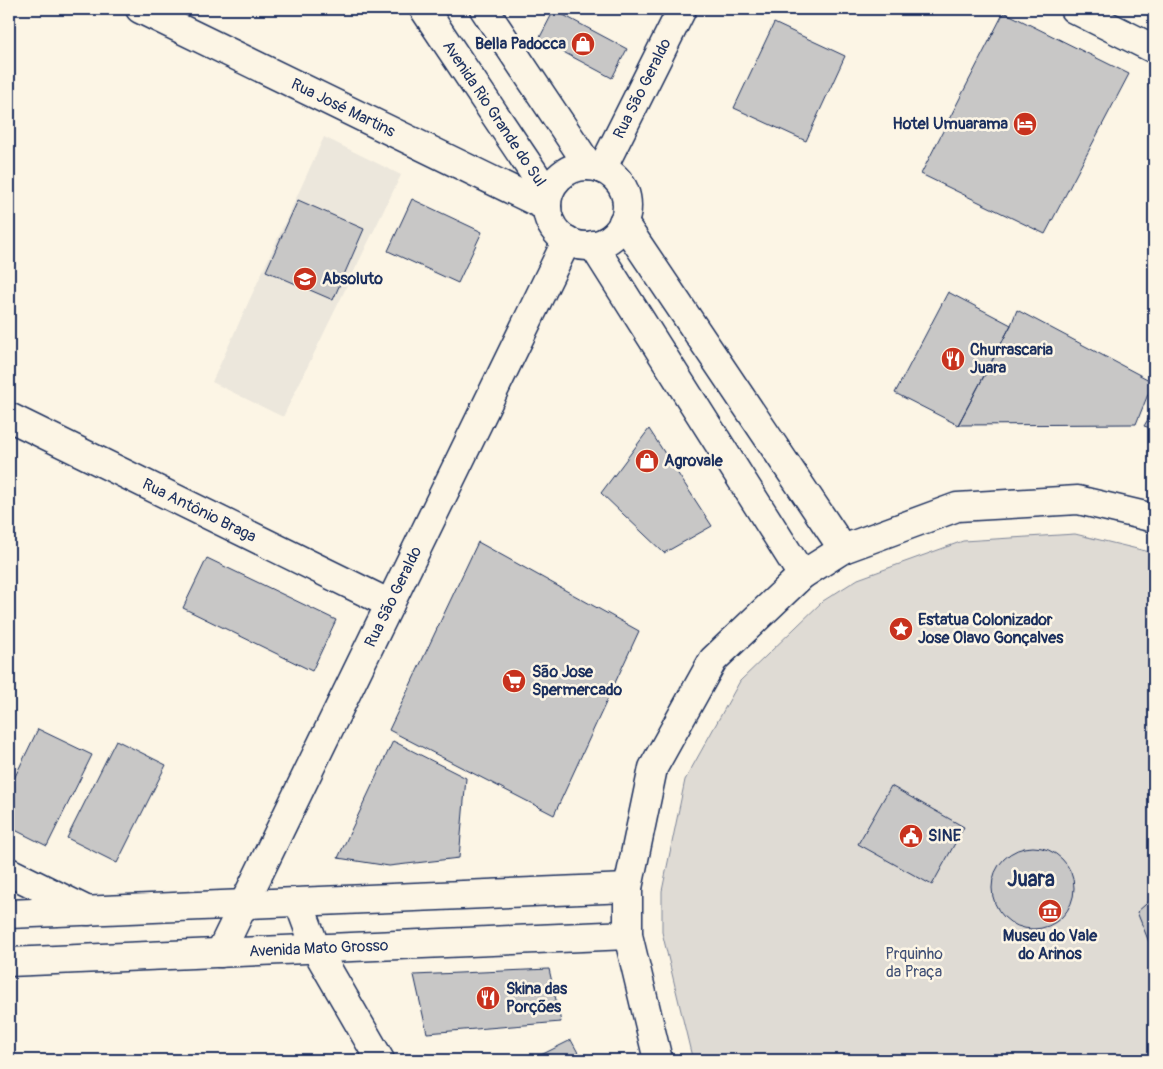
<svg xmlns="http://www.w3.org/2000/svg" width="1163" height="1069" font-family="Pangolin,sans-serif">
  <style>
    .built { fill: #ece7dc }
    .green { fill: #dfdbd4; stroke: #7d8599 }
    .building { fill: #c8c7c6; stroke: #1b2f5e }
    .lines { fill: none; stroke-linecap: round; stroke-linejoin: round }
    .street-casing { stroke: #1b2f5e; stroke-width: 31 }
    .secondary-casing { stroke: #1b2f5e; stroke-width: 31 }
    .street { stroke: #fcf5e5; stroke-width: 28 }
    .secondary { stroke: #fcf5e5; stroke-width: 28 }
    .labels { text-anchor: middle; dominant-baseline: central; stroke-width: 5; stroke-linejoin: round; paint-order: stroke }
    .poi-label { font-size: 16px; font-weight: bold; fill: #1b2f5e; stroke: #fcf5e5; text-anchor: start }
    .street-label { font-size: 16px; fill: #1b2f5e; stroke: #fcf5e5 }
    .park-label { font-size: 16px; fill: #425176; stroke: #fcf5e5 }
    .district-label { font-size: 21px; font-weight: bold; fill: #1b2f5e; stroke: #fcf5e5 }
  </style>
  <rect width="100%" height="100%" fill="#fcf5e5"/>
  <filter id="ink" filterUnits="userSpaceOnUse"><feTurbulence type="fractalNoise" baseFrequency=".02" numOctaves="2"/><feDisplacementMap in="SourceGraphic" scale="10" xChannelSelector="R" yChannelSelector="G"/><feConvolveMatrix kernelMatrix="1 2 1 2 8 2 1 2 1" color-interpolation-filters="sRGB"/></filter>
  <g filter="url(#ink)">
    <!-- built -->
    <path class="built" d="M 324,137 L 401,175 L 283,417 L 212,382 Z"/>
    <!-- green -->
    <path class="green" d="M 1075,534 L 1154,553 L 1154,1060 L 694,1060 L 692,1057 L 662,932 L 662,891 L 685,780 L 740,681 L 823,601 L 858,579 L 963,541 Z"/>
    <!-- building -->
    <path class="building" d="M 554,10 L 627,49 L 612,78 L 539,39 Z
      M 1004,12 L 1129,74 L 1045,234 L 921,174 Z
      M 774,23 L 845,56 L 806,141 L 734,108 Z
      M 412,199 L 482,232 L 458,283 L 388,251 Z
      M 298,200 L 364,229 L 333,300 L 266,271 Z
      M 948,292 L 1011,325 L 958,425 L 895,393 Z
      M 1017,310 L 1153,382 L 1136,424 L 958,425 L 1011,325 Z
      M 1154,409 L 1154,429 L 1144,426 Z
      M 649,429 L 712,526 L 664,553 L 601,493 Z
      M 478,542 L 639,631 L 554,815 L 389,730 Z
      M 207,558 L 336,620 L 312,671 L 183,608 Z
      M 38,729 L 92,755 L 47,846 L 9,827 L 9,789 Z
      M 116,740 L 166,765 L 117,863 L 67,838 Z
      M 393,741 L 466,778 L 459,858 L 389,866 L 338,858 Z
      M 891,786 L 964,827 L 932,885 L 858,844 Z
      M992 888a41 41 0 1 1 82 0a41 41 0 1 1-82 0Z
      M 1154,897 L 1154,942 L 1149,942 L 1137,912 Z
      M 549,969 L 561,1022 L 427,1033 L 414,975 Z
      M 571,1040 L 582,1060 L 531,1060 Z"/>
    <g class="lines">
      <!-- street casing -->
      <g class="street-casing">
        <g id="street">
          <path id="s1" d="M 140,9 L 547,207"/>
          <path d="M 1074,9 L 1154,49"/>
          <path id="s2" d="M 602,169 L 682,9"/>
          <path id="s3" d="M 9,417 L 390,604"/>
          <path d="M 9,872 L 88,911"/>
          <path d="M 299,903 L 316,949 L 380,1060"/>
          <path id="s4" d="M 220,953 L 567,240"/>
        </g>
      </g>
      <!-- secondary casing -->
      <g class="secondary-casing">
        <g id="secondary">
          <path id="s5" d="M 424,9 L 548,194"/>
          <path d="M 484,9 L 589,166"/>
          <circle cx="587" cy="206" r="40"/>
          <path d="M 623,222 L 843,549"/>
          <path d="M 593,245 L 802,575"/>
          <path d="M 9,914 L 628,888"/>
          <path id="s6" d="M 9,962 L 628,935"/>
          <path d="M 658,1060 L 628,935 L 628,888 L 653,768 L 713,660 L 802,575 L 843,549 L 957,507 L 1078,500 L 1154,518"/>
        </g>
      </g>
      <!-- street -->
      <use href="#street" class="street"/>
      <!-- secondary -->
      <use href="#secondary" class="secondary"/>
    </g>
  </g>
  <!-- icons -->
  <defs>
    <g id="shop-disc" transform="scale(1.25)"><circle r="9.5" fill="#c8321e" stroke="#fcf5e5"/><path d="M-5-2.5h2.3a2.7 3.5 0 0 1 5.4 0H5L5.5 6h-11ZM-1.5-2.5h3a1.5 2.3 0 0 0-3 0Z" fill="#fff"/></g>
    <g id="hotel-disc" transform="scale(1.25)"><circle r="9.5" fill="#c8321e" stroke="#fcf5e5"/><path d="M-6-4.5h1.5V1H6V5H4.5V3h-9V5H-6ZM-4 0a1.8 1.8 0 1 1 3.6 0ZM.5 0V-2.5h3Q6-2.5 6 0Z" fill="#fff"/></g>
    <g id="university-disc" transform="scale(1.25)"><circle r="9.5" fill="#c8321e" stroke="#fcf5e5"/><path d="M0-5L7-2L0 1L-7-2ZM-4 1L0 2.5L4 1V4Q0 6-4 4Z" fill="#fff"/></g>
    <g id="restaurant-disc" transform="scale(1.25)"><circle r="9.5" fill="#c8321e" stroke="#fcf5e5"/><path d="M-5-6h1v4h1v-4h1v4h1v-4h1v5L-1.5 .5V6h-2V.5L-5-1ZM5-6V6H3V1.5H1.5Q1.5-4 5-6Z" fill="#fff"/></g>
    <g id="sight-disc" transform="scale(1.25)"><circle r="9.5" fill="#c8321e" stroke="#fcf5e5"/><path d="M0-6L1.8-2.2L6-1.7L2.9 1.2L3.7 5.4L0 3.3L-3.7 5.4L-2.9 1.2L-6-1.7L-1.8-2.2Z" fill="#fff"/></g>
    <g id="supermarket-disc" transform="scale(1.25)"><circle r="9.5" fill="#c8321e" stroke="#fcf5e5"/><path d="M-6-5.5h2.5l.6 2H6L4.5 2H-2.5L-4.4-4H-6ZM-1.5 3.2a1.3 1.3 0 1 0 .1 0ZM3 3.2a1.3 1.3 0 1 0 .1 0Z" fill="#fff"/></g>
    <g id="civic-disc" transform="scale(1.25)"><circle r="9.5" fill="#c8321e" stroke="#fcf5e5"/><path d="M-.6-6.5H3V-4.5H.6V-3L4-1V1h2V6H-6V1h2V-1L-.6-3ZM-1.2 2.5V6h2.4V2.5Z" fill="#fff"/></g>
    <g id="museum-disc" transform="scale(1.25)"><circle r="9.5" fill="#c8321e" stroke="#fcf5e5"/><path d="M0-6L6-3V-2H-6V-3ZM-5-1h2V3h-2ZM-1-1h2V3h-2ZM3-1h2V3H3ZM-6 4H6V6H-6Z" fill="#fff"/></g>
  </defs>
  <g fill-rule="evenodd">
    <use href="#shop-disc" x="583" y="44"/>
    <use href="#hotel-disc" x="1025" y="124"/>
    <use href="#university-disc" x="305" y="279"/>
    <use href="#restaurant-disc" x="953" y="359"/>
    <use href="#shop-disc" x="647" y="461"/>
    <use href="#sight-disc" x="901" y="629"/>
    <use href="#supermarket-disc" x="514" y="681"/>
    <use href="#civic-disc" x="911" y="836"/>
    <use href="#museum-disc" x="1050" y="911"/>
    <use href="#restaurant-disc" x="488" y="998"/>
  </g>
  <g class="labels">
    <!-- poi labels -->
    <g class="poi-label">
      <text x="566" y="44" text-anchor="end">Bella Padocca</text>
      <text x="1008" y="124" text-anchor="end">Hotel Umuarama</text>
      <text x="322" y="279">Absoluto</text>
      <text x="970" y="350">Churrascaria<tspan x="970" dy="18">Juara</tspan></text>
      <text x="664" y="461">Agrovale</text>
      <text x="918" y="620">Estatua Colonizador<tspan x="918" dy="18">Jose Olavo Gonçalves</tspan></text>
      <text x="532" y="672">São Jose<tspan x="532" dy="18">Spermercado</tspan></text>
      <text x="928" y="836">SINE</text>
      <text x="1050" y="936" text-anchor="middle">Museu do Vale<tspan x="1050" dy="18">do Arinos</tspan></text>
      <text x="506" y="989">Skina das<tspan x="506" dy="18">Porções</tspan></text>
    </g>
    <!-- street labels -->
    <g class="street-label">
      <text stroke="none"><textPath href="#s2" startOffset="90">Rua São Geraldo</textPath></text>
      <text stroke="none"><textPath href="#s1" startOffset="226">Rua José Martins</textPath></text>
      <text stroke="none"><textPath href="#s5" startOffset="126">Avenida Rio Grande do Sul</textPath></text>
      <text stroke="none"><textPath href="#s3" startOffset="212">Rua Antônio Braga</textPath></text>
      <text stroke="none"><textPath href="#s4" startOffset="396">Rua São Geraldo</textPath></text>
      <text stroke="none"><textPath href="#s6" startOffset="310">Avenida Mato Grosso</textPath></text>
    </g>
    <!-- park labels -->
    <g class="park-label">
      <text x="914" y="954">Prquinho<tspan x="914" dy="18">da Praça</tspan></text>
    </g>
    <!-- district labels -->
    <g class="district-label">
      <text x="1031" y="879">Juara</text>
    </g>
  </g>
  <!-- margin -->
  <rect width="1163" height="1069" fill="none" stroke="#fcf5e5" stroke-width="30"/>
  <rect x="15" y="15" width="1133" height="1039" fill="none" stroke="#1b2f5e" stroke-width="2" filter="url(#ink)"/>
</svg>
